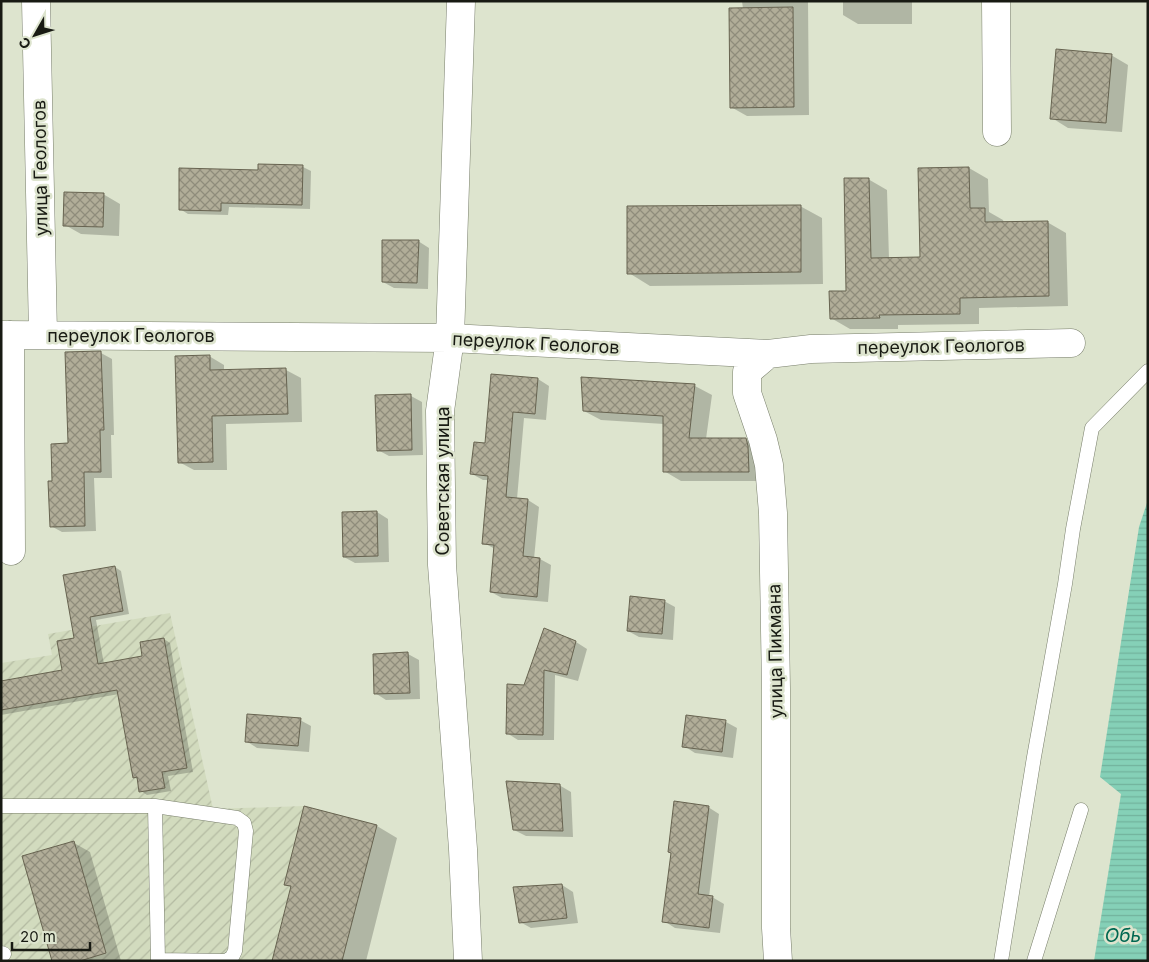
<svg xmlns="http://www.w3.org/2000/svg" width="1149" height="962" font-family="Inter,sans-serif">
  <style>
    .industrial { fill: url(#industrial-furrows) }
    .water { fill: url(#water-rules) }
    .shadow { fill: #0003 }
    .building { fill: url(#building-cross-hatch); stroke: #676350 }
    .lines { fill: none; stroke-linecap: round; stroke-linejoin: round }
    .service-casing { stroke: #787e6b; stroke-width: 15 }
    .minor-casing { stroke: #787e6b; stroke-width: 29 }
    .service { stroke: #fff; stroke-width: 14 }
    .minor { stroke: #fff; stroke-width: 28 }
    .labels { text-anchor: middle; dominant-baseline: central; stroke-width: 5; stroke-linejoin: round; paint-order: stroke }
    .street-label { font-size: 18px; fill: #181a13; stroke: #dde4ce }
    .water-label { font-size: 19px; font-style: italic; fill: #006851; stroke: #dde4ce }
  </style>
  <defs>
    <pattern id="industrial-furrows" width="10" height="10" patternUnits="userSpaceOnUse" patternTransform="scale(1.25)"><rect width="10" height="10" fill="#d2dbbe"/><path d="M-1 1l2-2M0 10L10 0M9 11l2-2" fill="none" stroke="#b4bba2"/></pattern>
    <pattern id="water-rules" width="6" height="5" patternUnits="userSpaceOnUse" patternTransform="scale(1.25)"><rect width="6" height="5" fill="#85d0b7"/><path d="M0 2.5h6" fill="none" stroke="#72b29c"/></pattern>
    <pattern id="building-cross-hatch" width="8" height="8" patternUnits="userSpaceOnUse" patternTransform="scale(1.25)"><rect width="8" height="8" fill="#b1ad98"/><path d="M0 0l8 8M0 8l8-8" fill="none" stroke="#8f8c7b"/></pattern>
  </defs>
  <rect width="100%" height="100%" fill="#dde4ce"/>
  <!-- industrial -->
  <path class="industrial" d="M 170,613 L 213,809 L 304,806 L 377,825 L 342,961 L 1,961 L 1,663 L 52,655 L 48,634 Z"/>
  <!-- water -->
  <path class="water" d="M 1148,500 L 1148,961 L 1094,961 L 1121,794 L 1100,777 L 1139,527 Z"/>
  <!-- shadow -->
  <path class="shadow" d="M 742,1 L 808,1 L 809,115 L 747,116 L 731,107 L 743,9 Z
    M 843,1 L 912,1 L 912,24 L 858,24 L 843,15 Z
    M 1111,55 L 1128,65 L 1122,132 L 1068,128 L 1052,118 Z
    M 303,167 L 311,171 L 310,209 L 229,207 L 228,215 L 188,214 L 180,209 L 259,171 Z
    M 969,168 L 988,179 L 989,212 L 1003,220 L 1004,223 L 1047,222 L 1066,233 L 1068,306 L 979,308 L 979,324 L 898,325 L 898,329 L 850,329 L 831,318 L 847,292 L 868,179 L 887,190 L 889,259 L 922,258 L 919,169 Z
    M 103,194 L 120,204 L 119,236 L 81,234 L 65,225 Z
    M 800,206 L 822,218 L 823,284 L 650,286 L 629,273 Z
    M 418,241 L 429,248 L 428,289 L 394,288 L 383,282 Z
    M 101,353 L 112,359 L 114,435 L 111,435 L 112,478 L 94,478 L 96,531 L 62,532 L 51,526 L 69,444 Z
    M 209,356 L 224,365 L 224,371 L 286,370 L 301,378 L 302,422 L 226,424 L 227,470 L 194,470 L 179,462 Z
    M 492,375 L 538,379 L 549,386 L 546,420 L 524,418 L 517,499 L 528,500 L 539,507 L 534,559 L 540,559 L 551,565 L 548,602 L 502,598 L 491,592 L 495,549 L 484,543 L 489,480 L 483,480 L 472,474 L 486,444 Z
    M 582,379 L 695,386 L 712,395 L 706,439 L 745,439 L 762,449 L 765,481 L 681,481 L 664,471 L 664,424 L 601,420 L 584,411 Z
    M 411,396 L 422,402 L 423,455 L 389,456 L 378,450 Z
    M 377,512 L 388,519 L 389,562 L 355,563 L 344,557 Z
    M 115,567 L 121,571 L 129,614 L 96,620 L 104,664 L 144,657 L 164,639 L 170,643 L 193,772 L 168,776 L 171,791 L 147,795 L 141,791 L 139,780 L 134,777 L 119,694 L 1,715 L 1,682 L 63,671 L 75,639 Z
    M 664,601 L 675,607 L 673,640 L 639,637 L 628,631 Z
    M 545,629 L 576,642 L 587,649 L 578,681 L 555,675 L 554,740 L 518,740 L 507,733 Z
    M 408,654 L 419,660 L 420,699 L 386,700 L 375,693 L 374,655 Z
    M 687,717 L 726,722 L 737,728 L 733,758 L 695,753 L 684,746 Z
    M 300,720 L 311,726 L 309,752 L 257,748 L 246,741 Z
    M 559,785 L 571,792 L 573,837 L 526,836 L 514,830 Z
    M 708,807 L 719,814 L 709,897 L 712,897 L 724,904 L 720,933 L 675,928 L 664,921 L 672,854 L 669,852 Z
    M 377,826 L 397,838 L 366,961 L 273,961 L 292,888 L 286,884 Z
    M 74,843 L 90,852 L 121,961 L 53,961 Z
    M 562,885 L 573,892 L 578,923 L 531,928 L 520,922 Z"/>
  <!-- building -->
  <path class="building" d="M 793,7 L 794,107 L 730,108 L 729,8 Z
    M 1056,49 L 1112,54 L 1106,123 L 1050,119 Z
    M 258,164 L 303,165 L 302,205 L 221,203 L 221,211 L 179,210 L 179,168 L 258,170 Z
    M 969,167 L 970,208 L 985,208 L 985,222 L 1048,221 L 1049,296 L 960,298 L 960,314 L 879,315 L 880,318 L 830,319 L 829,291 L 846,291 L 844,178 L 869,178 L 871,258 L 920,257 L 918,168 Z
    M 64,192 L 104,193 L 103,227 L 63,226 Z
    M 801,205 L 801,272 L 627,274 L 627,206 Z
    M 382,240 L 419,240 L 417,283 L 382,282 Z
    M 101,351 L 104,430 L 100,430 L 101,472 L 84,472 L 85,526 L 50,527 L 48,481 L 52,481 L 51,444 L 68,443 L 65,352 Z
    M 210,355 L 210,370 L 286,368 L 288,414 L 212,416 L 213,462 L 178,463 L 175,356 Z
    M 491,374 L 538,378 L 535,414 L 513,412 L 506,497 L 528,499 L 523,556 L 540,558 L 537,597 L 490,592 L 494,545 L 482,544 L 488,476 L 470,474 L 474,442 L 485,443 Z
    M 581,377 L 695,384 L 689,438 L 746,438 L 748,446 L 749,472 L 663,472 L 663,416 L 583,411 Z
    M 411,394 L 412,450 L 377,451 L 375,395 Z
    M 377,511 L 378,556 L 343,557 L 342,512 Z
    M 115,566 L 123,611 L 90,617 L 98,664 L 142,656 L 140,642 L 164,638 L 187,768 L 162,772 L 165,788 L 139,792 L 137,777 L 133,778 L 117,690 L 1,710 L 1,681 L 62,670 L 57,641 L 74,638 L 63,575 Z
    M 630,596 L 665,600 L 662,634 L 627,631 Z
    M 544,628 L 576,641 L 567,675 L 544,670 L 543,735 L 506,734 L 507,684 L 524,685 Z
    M 408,652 L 410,693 L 374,694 L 373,654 Z
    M 247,714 L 301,718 L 298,746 L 245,742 Z
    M 686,715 L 726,720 L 722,752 L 682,747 Z
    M 506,781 L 560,784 L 563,831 L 513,830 Z
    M 674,801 L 709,806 L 698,894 L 713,896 L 709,928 L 662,922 L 671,853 L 668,852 Z
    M 304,806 L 377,825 L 342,961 L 272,961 L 291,886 L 284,885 Z
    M 74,841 L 106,953 L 80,961 L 52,961 L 22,856 Z
    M 562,884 L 567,918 L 519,923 L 513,887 Z"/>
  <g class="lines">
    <!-- service casing -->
    <g class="service-casing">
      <path id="service" d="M 1,806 L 155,806 L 237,818 L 244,823 L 246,831 L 235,951 L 232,957 L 226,961 L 158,960
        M 155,806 L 158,961
        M 1,953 L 4,954
        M 1001,961 L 1034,757 L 1065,584 L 1073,529 L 1092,428 L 1148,371
        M 1034,961 L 1081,810"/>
    </g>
    <!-- minor casing -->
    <g class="minor-casing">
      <path id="minor" d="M 36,1 L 43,334
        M 461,1 L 450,338 L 440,411 L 442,565 L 463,849 L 468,961
        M 996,1 L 997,132
        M 1,335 L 450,338 L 768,354 L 811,349 L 1071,343
        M 10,335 L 11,551
        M 768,354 L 747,372 L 747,393 L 763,440 L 769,465 L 773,513 L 776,689 L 776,928 L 778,961"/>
    </g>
    <!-- service -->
    <use href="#service" class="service"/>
    <!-- minor -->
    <use href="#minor" class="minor"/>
  </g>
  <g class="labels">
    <!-- street labels -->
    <g class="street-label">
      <text transform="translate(40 168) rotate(-91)">улица Геологов</text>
      <text x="131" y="335">переулок Геологов</text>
      <text transform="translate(536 343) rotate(3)">переулок Геологов</text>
      <text transform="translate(941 346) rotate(-1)">переулок Геологов</text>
      <text transform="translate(442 481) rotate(-90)">Советская улица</text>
      <text transform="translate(775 651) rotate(-91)">улица Пикмана</text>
    </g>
    <!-- water labels -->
    <g class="water-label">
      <text x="1123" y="935">Обь</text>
    </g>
  </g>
  <!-- border -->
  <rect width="1149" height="962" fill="none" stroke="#181a13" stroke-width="5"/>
  <!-- north arrow -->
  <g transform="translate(35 35) rotate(231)" stroke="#dde4ce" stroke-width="4" paint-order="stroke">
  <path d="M0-4L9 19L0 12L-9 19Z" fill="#181a13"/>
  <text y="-8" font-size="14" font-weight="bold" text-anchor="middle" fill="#181a13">С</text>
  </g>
  <!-- scale -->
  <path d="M12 942v8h78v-8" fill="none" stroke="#181a13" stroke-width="2.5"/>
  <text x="20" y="942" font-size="15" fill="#181a13" stroke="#dde4ce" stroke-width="4" paint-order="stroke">20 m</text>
</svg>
